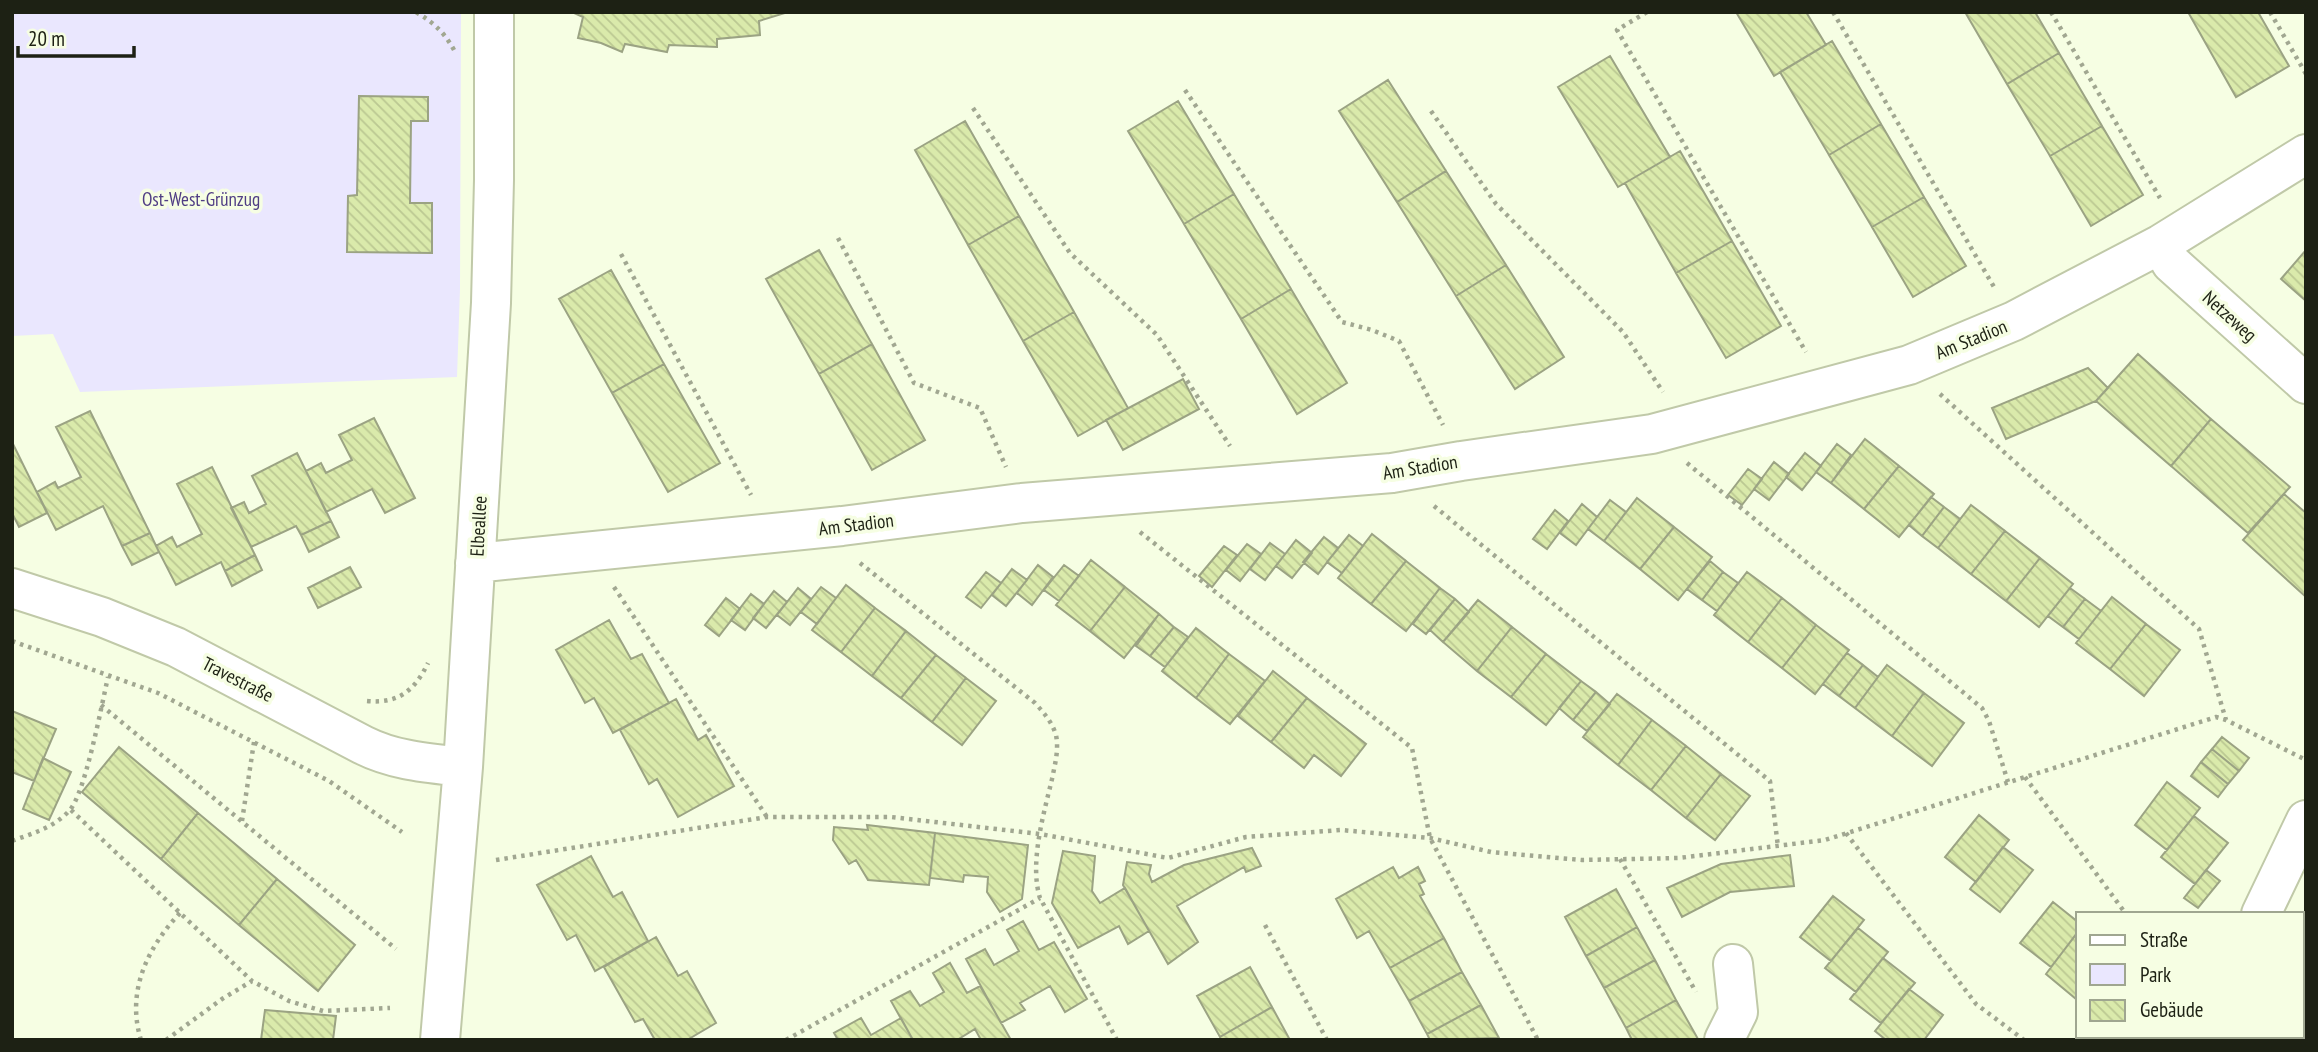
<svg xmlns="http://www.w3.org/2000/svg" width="2318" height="1052" font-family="'PT Sans Narrow',sans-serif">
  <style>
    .green { fill: #eae7fe }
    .building { fill: url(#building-back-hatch); stroke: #9ba383; stroke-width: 2 }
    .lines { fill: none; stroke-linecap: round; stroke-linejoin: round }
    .minor-casing { stroke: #c0c9a8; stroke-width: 42 }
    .path { stroke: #a1a791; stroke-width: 4.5; stroke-dasharray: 3.5 5; stroke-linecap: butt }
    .minor { stroke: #fff; stroke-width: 38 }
    .labels { text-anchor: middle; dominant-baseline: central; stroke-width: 7; stroke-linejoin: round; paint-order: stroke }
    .park-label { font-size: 19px; fill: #4f3d84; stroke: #f6fee3 }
    .street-label { font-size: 19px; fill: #1d2114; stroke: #f6fee3 }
  </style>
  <defs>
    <pattern id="building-back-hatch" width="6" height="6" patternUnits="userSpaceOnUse" patternTransform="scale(1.75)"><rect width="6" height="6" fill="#daeaab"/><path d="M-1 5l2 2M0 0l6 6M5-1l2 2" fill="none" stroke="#bbc892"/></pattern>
  </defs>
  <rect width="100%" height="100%" fill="#f6fee3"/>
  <!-- green -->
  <path class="green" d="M 12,12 L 461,12 L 460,289 L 457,377 L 80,392 L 53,334 L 12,336 Z"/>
  <!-- building -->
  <path class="building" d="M 572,12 L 788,12 L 759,21 L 760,35 L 717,39 L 717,47 L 669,45 L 667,52 L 625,44 L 622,52 L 601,43 L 578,38 L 583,17 Z
    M 1736,12 L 1806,12 L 1826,45 L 1774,76 Z
    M 1965,12 L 2035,12 L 2059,53 L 2007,84 Z
    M 2188,12 L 2258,12 L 2289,66 L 2236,97 Z
    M 1832,41 L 1881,124 L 1829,155 L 1780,72 Z
    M 2059,53 L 2102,126 L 2050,156 L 2007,84 Z
    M 1610,56 L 1670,157 L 1618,187 L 1558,87 Z
    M 1388,80 L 1446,171 L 1397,202 L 1339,111 Z
    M 359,96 L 428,97 L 428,121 L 411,121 L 410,203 L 432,203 L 432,253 L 347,252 L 348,196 L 357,195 Z
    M 1178,101 L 1234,194 L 1184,224 L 1128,131 Z
    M 965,121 L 1019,216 L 968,245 L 915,150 Z
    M 1881,124 L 1924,197 L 1872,227 L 1829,155 Z
    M 2102,126 L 2143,195 L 2091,226 L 2050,156 Z
    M 1680,151 L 1732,241 L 1676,273 L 1625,183 Z
    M 1446,171 L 1506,265 L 1456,296 L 1397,202 Z
    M 1234,194 L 1291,289 L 1241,319 L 1184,224 Z
    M 1924,197 L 1966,266 L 1913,297 L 1872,227 Z
    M 1019,216 L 1074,312 L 1023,341 L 968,245 Z
    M 1732,241 L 1781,326 L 1726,358 L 1676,273 Z
    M 819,250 L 872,344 L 819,374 L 766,279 Z
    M 2306,250 L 2306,301 L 2281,279 Z
    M 1506,265 L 1564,357 L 1515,389 L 1456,296 Z
    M 611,270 L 664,364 L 612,393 L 559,299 Z
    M 1291,289 L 1347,383 L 1297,414 L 1241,319 Z
    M 1074,312 L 1128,408 L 1078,436 L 1023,341 Z
    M 872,344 L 925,440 L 872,470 L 819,374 Z
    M 2138,354 L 2211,419 L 2171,466 L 2096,401 Z
    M 664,364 L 720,463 L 668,492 L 612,393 Z
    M 2088,368 L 2108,388 L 2096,401 L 2006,439 L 1992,408 Z
    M 1183,379 L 1199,409 L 1123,450 L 1106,420 Z
    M 90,411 L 150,533 L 122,546 L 103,506 L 56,530 L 37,492 L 55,482 L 58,488 L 81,477 L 56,427 Z
    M 374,418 L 415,498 L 385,513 L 372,489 L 326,512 L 306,471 L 321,463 L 326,473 L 352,460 L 339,435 Z
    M 2211,419 L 2290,487 L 2248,533 L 2171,466 Z
    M 1865,439 L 1899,466 L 1864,509 L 1831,483 Z
    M 12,442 L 47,513 L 19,527 L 12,513 Z
    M 1837,444 L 1851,455 L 1831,483 L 1816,472 Z
    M 297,453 L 331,521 L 301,535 L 296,526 L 251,547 L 231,508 L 244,502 L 249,513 L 266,504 L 252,476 Z
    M 1805,453 L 1821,466 L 1802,490 L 1786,477 Z
    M 1774,462 L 1789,474 L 1769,500 L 1754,489 Z
    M 1899,466 L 1934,494 L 1899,537 L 1864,509 Z
    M 212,467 L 255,555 L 225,571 L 221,562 L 176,585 L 156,546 L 172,537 L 177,547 L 202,534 L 177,484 Z
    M 1748,469 L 1762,479 L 1742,505 L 1728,495 Z
    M 2284,494 L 2306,513 L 2306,597 L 2243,540 Z
    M 1931,497 L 1944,507 L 1922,536 L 1909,525 Z
    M 1637,498 L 1674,527 L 1640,569 L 1604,541 Z
    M 1610,500 L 1626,512 L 1604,541 L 1588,529 Z
    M 1582,504 L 1597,517 L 1576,545 L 1560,533 Z
    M 1971,505 L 2005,531 L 1971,574 L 1938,548 Z
    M 1944,507 L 1960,519 L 1938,548 L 1922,536 Z
    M 1555,510 L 1568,521 L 1547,549 L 1533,539 Z
    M 331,521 L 339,537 L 309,552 L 301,535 Z
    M 1674,527 L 1712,557 L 1678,600 L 1640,569 Z
    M 2005,531 L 2040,558 L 2006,601 L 1971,574 Z
    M 150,533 L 159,552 L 132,565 L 122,546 Z
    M 1372,534 L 1406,561 L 1371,604 L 1338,578 Z
    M 1349,535 L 1363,546 L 1342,573 L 1327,562 Z
    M 1324,537 L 1338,548 L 1318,574 L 1303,562 Z
    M 1296,540 L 1312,553 L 1292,578 L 1276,566 Z
    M 1270,543 L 1285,554 L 1265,580 L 1250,569 Z
    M 1247,544 L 1261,554 L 1240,581 L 1226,570 Z
    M 1224,546 L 1237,555 L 1212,587 L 1199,576 Z
    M 255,555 L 262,570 L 232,586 L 225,571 Z
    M 2040,558 L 2073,584 L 2039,627 L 2006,601 Z
    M 1091,560 L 1125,587 L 1090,631 L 1056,605 Z
    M 1406,561 L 1440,588 L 1406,631 L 1371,604 Z
    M 1710,561 L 1723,572 L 1702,600 L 1687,589 Z
    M 1038,565 L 1053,577 L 1032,605 L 1017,593 Z
    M 1064,565 L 1079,576 L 1059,601 L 1044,590 Z
    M 350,567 L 361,587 L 318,608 L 308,588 Z
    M 1012,569 L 1027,580 L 1006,606 L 992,595 Z
    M 986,572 L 1001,583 L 981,608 L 966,597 Z
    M 1723,572 L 1738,583 L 1717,611 L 1702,600 Z
    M 1747,572 L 1782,598 L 1748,642 L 1714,615 Z
    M 846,585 L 875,608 L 841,652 L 812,630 Z
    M 821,587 L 836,598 L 817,624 L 801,612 Z
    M 1125,587 L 1159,614 L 1124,658 L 1090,631 Z
    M 798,588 L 811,599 L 790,625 L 777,615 Z
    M 1440,588 L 1455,599 L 1426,634 L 1413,624 Z
    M 2070,588 L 2085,599 L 2063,627 L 2048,616 Z
    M 774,591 L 787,602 L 766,628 L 753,618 Z
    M 751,594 L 764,604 L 745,630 L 731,620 Z
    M 2112,597 L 2146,624 L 2110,669 L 2076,643 Z
    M 726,598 L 740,609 L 719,636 L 705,625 Z
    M 1782,598 L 1816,625 L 1782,668 L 1748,642 Z
    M 1455,599 L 1469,612 L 1443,642 L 1430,630 Z
    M 2085,599 L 2101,611 L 2079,639 L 2063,627 Z
    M 1478,600 L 1512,627 L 1477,671 L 1443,642 Z
    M 875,608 L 906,631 L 872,676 L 841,652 Z
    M 1159,614 L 1174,627 L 1150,656 L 1136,646 Z
    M 609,620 L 631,659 L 642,654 L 669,703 L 613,733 L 594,698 L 585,703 L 556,650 Z
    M 2146,624 L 2180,650 L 2144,696 L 2110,669 Z
    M 1816,625 L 1849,650 L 1815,694 L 1782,668 Z
    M 1174,627 L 1188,637 L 1165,667 L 1150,656 Z
    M 1512,627 L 1546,654 L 1511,697 L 1477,671 Z
    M 1196,628 L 1229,654 L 1196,698 L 1162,671 Z
    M 906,631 L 936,655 L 901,698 L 872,676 Z
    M 1847,653 L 1863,665 L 1839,696 L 1823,684 Z
    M 1229,654 L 1265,681 L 1230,724 L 1196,698 Z
    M 1546,654 L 1581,681 L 1546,725 L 1511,697 Z
    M 936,655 L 966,678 L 932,722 L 901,698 Z
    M 1863,665 L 1878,677 L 1855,708 L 1839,696 Z
    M 1887,665 L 1924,693 L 1892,736 L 1855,708 Z
    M 1273,671 L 1307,698 L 1271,742 L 1238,716 Z
    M 966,678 L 996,701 L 962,745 L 932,722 Z
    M 1581,681 L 1596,692 L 1573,720 L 1559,708 Z
    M 1596,692 L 1610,704 L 1587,731 L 1573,720 Z
    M 1924,693 L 1964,723 L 1932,766 L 1892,736 Z
    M 1617,694 L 1652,720 L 1618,765 L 1583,737 Z
    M 1307,698 L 1366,744 L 1341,776 L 1314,755 L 1304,768 L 1271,742 Z
    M 676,699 L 698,740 L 706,735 L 734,786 L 678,817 L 657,779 L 649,784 L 620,730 Z
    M 12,711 L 56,729 L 34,781 L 12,772 Z
    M 1652,720 L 1686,746 L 1651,790 L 1618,765 Z
    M 2222,737 L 2249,758 L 2239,771 L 2212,749 Z
    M 1686,746 L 1721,774 L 1686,818 L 1651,790 Z
    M 119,747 L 198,813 L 161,859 L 82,792 Z
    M 2212,749 L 2239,771 L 2228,784 L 2201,762 Z
    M 43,758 L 71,772 L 49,820 L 23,809 Z
    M 2201,762 L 2228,784 L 2218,797 L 2191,776 Z
    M 1721,774 L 1750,796 L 1715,840 L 1686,818 Z
    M 2167,782 L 2200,808 L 2167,850 L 2135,825 Z
    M 198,813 L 277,879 L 239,925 L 161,859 Z
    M 1979,815 L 2009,840 L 1976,882 L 1945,857 Z
    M 2194,816 L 2228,843 L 2195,884 L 2161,857 Z
    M 867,825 L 935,833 L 929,885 L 868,880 L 856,860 L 849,864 L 833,840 L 834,827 L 868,830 Z
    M 935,833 L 1028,845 L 1022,899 L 1000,912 L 987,892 L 988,877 L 964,875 L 963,882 L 930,878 Z
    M 2003,847 L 2033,870 L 2000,912 L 1970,889 Z
    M 1252,848 L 1261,866 L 1246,872 L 1244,867 L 1177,906 L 1198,942 L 1168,964 L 1123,885 L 1127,862 L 1151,865 L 1149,874 L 1152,882 L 1184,865 Z
    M 1063,851 L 1095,856 L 1092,891 L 1100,903 L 1125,888 L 1149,931 L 1128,944 L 1119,926 L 1078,948 L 1052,903 Z
    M 1790,855 L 1794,886 L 1730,892 L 1682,917 L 1667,888 L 1721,864 Z
    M 591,856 L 613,897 L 622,892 L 648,941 L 595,971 L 576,935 L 567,940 L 537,885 Z
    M 1393,867 L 1399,878 L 1418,867 L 1425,881 L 1419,884 L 1424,894 L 1420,896 L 1444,938 L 1390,968 L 1369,931 L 1357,938 L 1336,899 Z
    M 2206,870 L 2220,881 L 2198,908 L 2184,898 Z
    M 277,879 L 355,945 L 318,991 L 239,925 Z
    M 1616,889 L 1637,927 L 1586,956 L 1565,917 Z
    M 1833,896 L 1864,920 L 1831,961 L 1800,937 Z
    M 2053,902 L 2078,922 L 2078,932 L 2051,967 L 2020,943 Z
    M 1023,921 L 1039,950 L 1054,942 L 1087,999 L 1065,1012 L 1050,986 L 1020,1003 L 1025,1010 L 1001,1023 L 966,959 L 985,949 L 994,965 L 1019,951 L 1007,930 Z
    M 1637,927 L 1655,960 L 1604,988 L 1586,956 Z
    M 1858,928 L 1888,952 L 1856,992 L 1825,968 Z
    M 2077,933 L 2078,996 L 2076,999 L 2046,974 Z
    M 656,937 L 678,976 L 687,971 L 716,1023 L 687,1040 L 655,1040 L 643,1019 L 635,1022 L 604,967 Z
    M 1444,938 L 1462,972 L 1409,1001 L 1390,968 Z
    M 1883,958 L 1915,983 L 1881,1023 L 1850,999 Z
    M 2302,959 L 2306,960 L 2306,1003 L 2302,1001 Z
    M 1655,960 L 1676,1000 L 1626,1028 L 1604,988 Z
    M 950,963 L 967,993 L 980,986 L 1011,1040 L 981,1040 L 975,1029 L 957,1040 L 913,1040 L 891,1001 L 910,991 L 920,1006 L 944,992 L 933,973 Z
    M 1250,967 L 1272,1007 L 1220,1037 L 1197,996 Z
    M 1462,972 L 1481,1005 L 1427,1034 L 1409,1001 Z
    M 1909,989 L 1943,1015 L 1924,1040 L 1886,1040 L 1875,1031 Z
    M 1676,1000 L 1698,1039 L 1632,1040 L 1626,1028 Z
    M 1481,1005 L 1499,1038 L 1430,1040 L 1427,1034 Z
    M 1272,1007 L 1290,1040 L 1221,1040 L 1220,1037 Z
    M 265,1010 L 336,1016 L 333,1040 L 261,1040 Z
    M 861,1018 L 871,1035 L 901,1018 L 913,1040 L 838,1040 L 834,1033 Z
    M 2100,1036 L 2125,1036 L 2122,1040 L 2098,1040 Z"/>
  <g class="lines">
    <!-- minor casing -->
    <g class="minor-casing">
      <path id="minor" d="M 2161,244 L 2171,263 L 2306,384
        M 475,563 L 842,526 L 1022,503 L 1392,473 L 1461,461 L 1652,434 L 1909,365 L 2014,321 L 2161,244 L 2306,154
        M 12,588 L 102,617 L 176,647 L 363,745 C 395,761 428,763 463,767
        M 2261,914 L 2306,820
        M 440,1040 L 463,767 L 491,303 L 494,180 L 494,12
        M 1724,1040 L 1738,1012 L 1733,964
        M 2202,1040 L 2203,1036"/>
    </g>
    <!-- path -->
    <path class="path" d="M 416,12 C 434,23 444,32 454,50
      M 1647,12 L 1617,30 L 1806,352
      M 1833,12 L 1994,287
      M 2051,12 L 2160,198
      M 2270,12 L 2306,74
      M 1185,90 L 1342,322 L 1372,330 L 1399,341 L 1443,425
      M 973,108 L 1070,253 L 1157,335 L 1230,446
      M 1431,111 L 1496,204 L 1623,332 L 1663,392
      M 838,238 L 914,383 L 980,408 L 1006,467
      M 621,254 L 751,495
      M 1940,394 L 2199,629 L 2226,720
      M 1687,463 L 1982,708 L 1989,721 L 2008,782
      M 1434,506 L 1770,781 L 1778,847
      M 1140,532 L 1412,748 L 1430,838 L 1538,1040
      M 860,563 L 1035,703 C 1044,713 1052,722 1056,735 C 1059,750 1055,764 1052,779 C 1044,813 1029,863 1040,898 L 1117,1040
      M 614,587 L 767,817
      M 12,641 L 158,693 L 329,781 L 402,832
      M 367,701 C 399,704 415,690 428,663
      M 101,705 L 396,949
      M 2025,777 L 2126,914
      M 71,810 L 252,981 L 289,1001 L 323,1011 L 390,1008
      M 242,821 L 254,742
      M 1846,833 L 1976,1004 L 2024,1040
      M 12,841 C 33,833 53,828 69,811 C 85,795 102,703 108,677
      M 1620,859 L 1696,992
      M 496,860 L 767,817 L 891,817 L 1040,834 L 1168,858 L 1246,837 L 1341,830 L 1430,838 L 1491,852 L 1582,860 L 1679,858 L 1825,840 L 2216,717 L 2226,720 L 2306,760
      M 1265,925 L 1327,1040
      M 141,1040 C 126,992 147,948 180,913
      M 166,1040 L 222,999 L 252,981
      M 786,1040 L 1040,898"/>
    <!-- minor -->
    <use href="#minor" class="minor"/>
  </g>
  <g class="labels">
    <!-- park labels -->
    <g class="park-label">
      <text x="201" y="199">Ost-West-Grünzug</text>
    </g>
    <!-- street labels -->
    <g class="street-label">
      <text transform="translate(2230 316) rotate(42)">Netzeweg</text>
      <text transform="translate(1971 339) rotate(-22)">Am Stadion</text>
      <text transform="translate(1420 467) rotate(-9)">Am Stadion</text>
      <text transform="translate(856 524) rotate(-7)">Am Stadion</text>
      <text transform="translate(478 526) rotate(-87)">Elbeallee</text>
      <text transform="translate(238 679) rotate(27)">Travestraße</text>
    </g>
  </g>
  <!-- border -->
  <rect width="2318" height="1052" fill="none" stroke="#1d2114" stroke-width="28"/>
  <!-- legend -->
  <rect x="2076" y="912" width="228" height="126" fill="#f6fee3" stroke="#9fa690" stroke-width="2"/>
  <rect x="2090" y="935" width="35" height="10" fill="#ffffff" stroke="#9fa690" stroke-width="2"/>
  <text x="2140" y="947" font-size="21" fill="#1d2114">Straße</text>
  <rect x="2090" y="964" width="35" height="21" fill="#eae7fe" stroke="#9fa690" stroke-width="2"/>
  <text x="2140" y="982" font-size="21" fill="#1d2114">Park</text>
  <rect x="2090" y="1000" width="35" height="21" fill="url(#building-back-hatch)" stroke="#9fa690" stroke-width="2"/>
  <text x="2140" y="1017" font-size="21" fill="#1d2114">Gebäude</text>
  <!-- scale -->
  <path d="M18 46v10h116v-10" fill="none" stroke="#1d2114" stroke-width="3.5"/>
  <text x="28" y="46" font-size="21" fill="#1d2114" stroke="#f6fee3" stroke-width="5" paint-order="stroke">20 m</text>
</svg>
